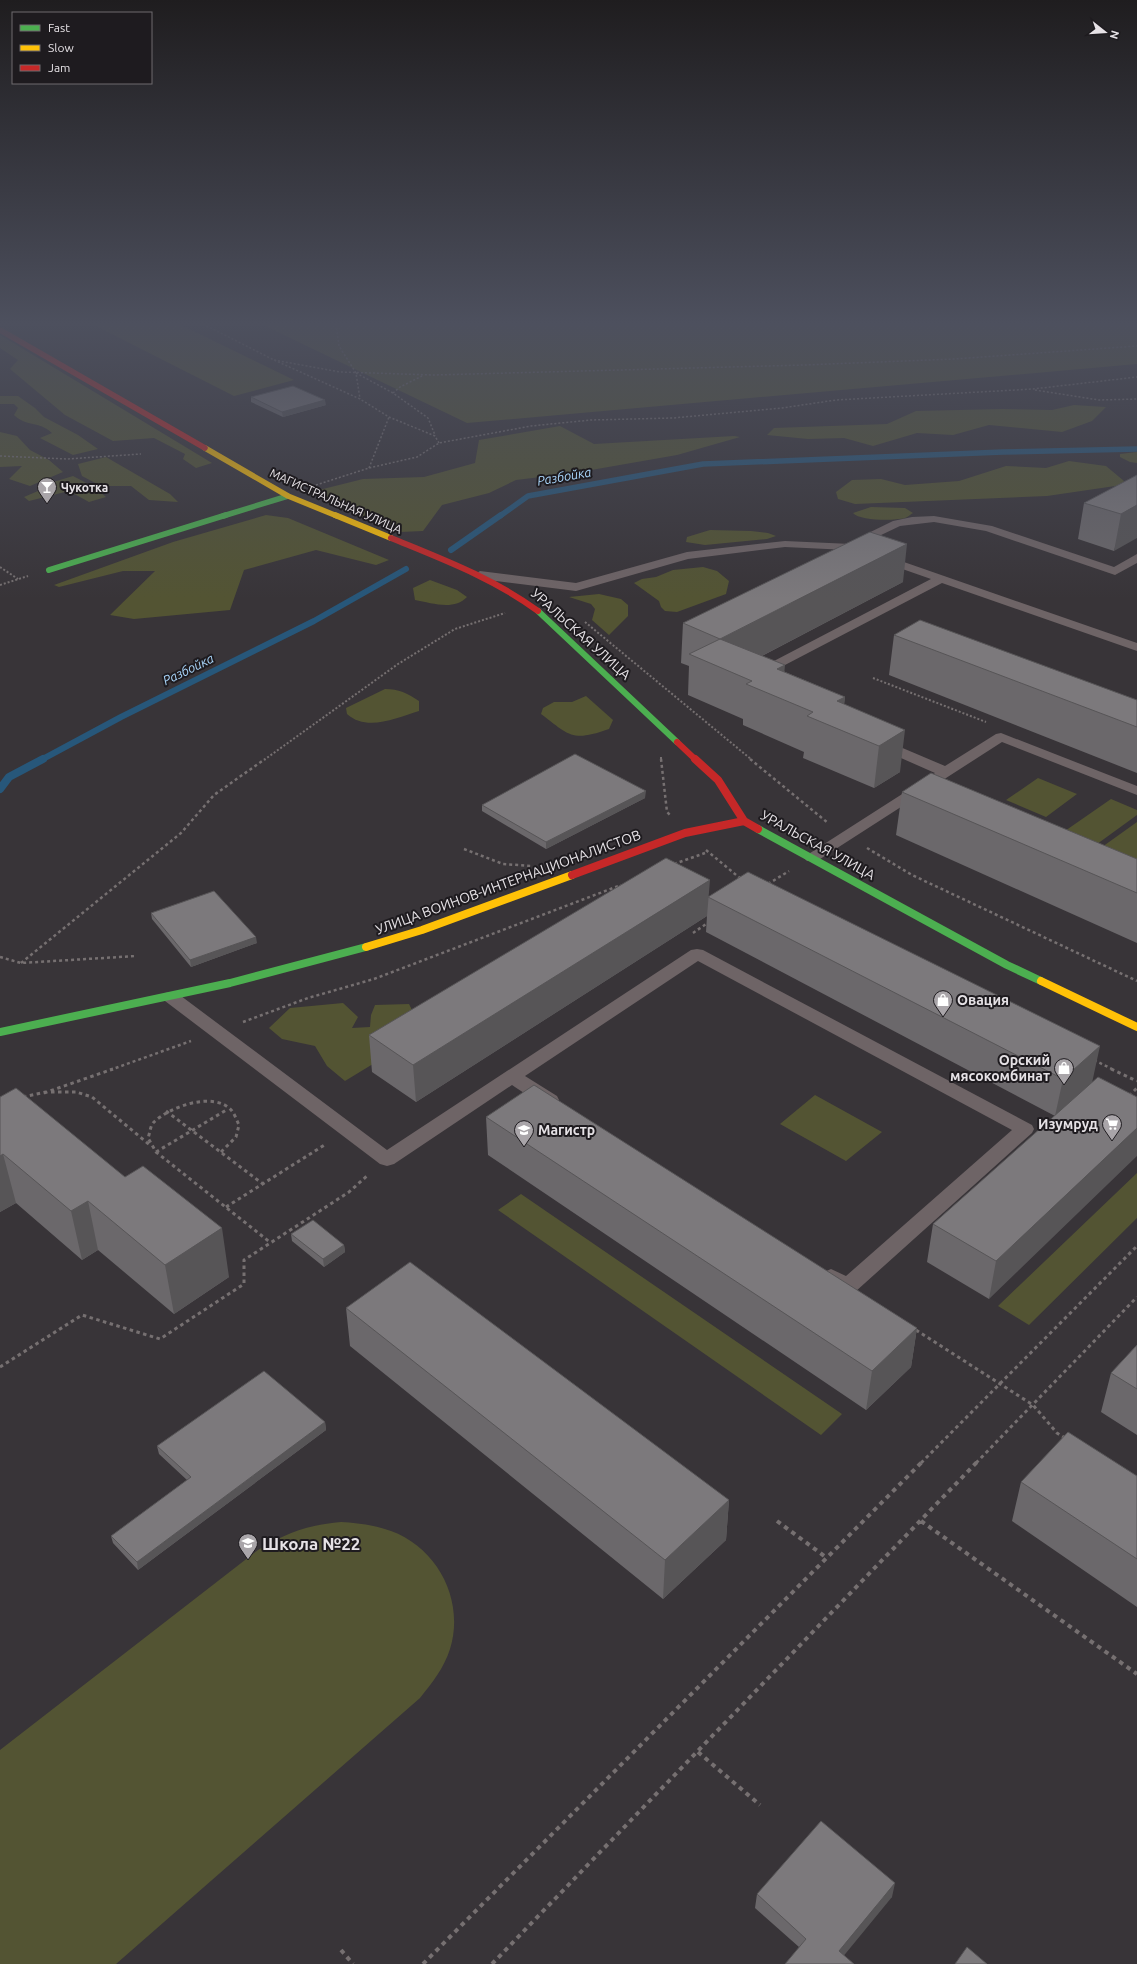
<svg xmlns="http://www.w3.org/2000/svg" width="1137" height="1964" font-family="Ubuntu,sans-serif">
  <style>
    .green { fill: #535433 }
    .lines { fill: none; stroke-linecap: round; stroke-linejoin: round }
    .stream-far2 { stroke: #27577a; stroke-width: 5.5 }
    .stream-far1 { stroke: #27577a; stroke-width: 6 }
    .stream { stroke: #27577a; stroke-width: 8 }
    .path-far4 { stroke: #767071; stroke-width: 1.5; stroke-dasharray: 2 2; stroke-linecap: butt }
    .path-far3 { stroke: #767071; stroke-width: 2; stroke-dasharray: 2 2; stroke-linecap: butt }
    .path-far2 { stroke: #767071; stroke-width: 2.5; stroke-dasharray: 3 3; stroke-linecap: butt }
    .path-far1 { stroke: #767071; stroke-width: 3; stroke-dasharray: 3.5 3.5; stroke-linecap: butt }
    .path { stroke: #767071; stroke-width: 4; stroke-dasharray: 4.5 4.5; stroke-linecap: butt }
    .lane { fill: #6e6466; fill-rule: evenodd }
    .fast-far2 { stroke: #4caf50; stroke-width: 5.5 }
    .fast-far1 { stroke: #4caf50; stroke-width: 6 }
    .fast { stroke: #4caf50; stroke-width: 8 }
    .slow-far2 { stroke: #ffc107; stroke-width: 5.5 }
    .slow-far1 { stroke: #ffc107; stroke-width: 6 }
    .slow { stroke: #ffc107; stroke-width: 8 }
    .jam-far2 { stroke: #c62828; stroke-width: 5.5 }
    .jam-far1 { stroke: #c62828; stroke-width: 6 }
    .jam { stroke: #c62828; stroke-width: 8 }
    .wall { fill: #6b686b }
    .shaded-wall { fill: #575557 }
    .building { fill: #7c797c; stroke: #575557 }
    .labels { text-anchor: middle; dominant-baseline: central; stroke-width: 4; stroke-linejoin: round; paint-order: stroke }
    .far-poi-label { font-size: 12px; font-weight: bold; fill: #e6e2e6; stroke: #1e1b1f; text-anchor: start }
    .far-street-label { font-size: 12px; fill: #e6e2e6; stroke: #1e1b1f }
    .far-water-label { font-size: 13px; font-style: italic; fill: #a8d4f9; stroke: #1e1b1f }
    .street-label { font-size: 14px; fill: #e6e2e6; stroke: #1e1b1f }
    .poi-label { font-size: 14px; font-weight: bold; fill: #e6e2e6; stroke: #1e1b1f; text-anchor: start }
    .near-poi-label { font-size: 17px; font-weight: bold; fill: #e6e2e6; stroke: #1e1b1f; text-anchor: start }
  </style>
  <rect width="100%" height="100%" fill="#383438"/>
  <!-- green -->
  <path class="green" d="M 92,324 L 179,324 L 294,380 L 234,396 Z
    M 261,324 L 1137,324 L 1137,364 L 467,423 Z
    M 0,335 L 212,463 L 196,468 L 183,459 L 185,454 L 154,438 L 113,441 L 65,415 L 10,369 L 18,360 L 0,348 Z
    M 0,396 L 18,396 L 35,408 L 44,417 L 78,435 L 98,449 L 73,455 L 40,438 L 52,433 C 38,420 28,428 14,415 L 18,408 L 14,404 L 0,404 Z
    M 1074,405 L 1106,407 L 1092,421 L 1062,432 L 989,425 L 953,435 L 917,433 L 873,446 L 844,438 L 808,439 L 767,435 L 774,428 L 887,424 L 916,411 L 1002,409 L 1052,410 Z
    M 560,426 L 594,444 L 734,436 L 740,437 L 677,455 L 574,473 L 516,480 L 489,493 L 442,505 L 423,531 L 400,532 L 332,504 L 315,491 L 363,479 L 424,477 L 475,463 L 479,440 Z
    M 0,432 L 17,436 L 30,450 L 49,460 L 63,472 L 30,486 L 9,479 L 22,466 L 0,467 Z
    M 1137,452 L 1137,463 L 1130,462 L 1120,457 L 1120,454 Z
    M 106,457 L 170,494 L 178,502 L 149,500 L 131,486 L 101,486 L 82,476 L 78,464 Z
    M 1069,461 L 1106,466 L 1124,481 L 1122,485 L 1047,496 L 855,504 L 838,499 L 836,492 L 852,480 L 881,479 L 905,485 L 959,481 L 1006,466 L 1046,468 Z
    M 73,476 L 94,487 L 106,497 L 89,502 L 69,491 L 29,501 L 24,497 L 38,491 L 37,487 Z
    M 871,507 L 905,508 L 913,513 C 911,514 908,517 905,518 C 894,521 860,521 853,513 Z
    M 266,515 L 288,518 L 389,560 L 376,565 L 316,550 L 244,570 L 230,610 L 134,619 L 110,615 L 155,571 L 123,571 L 59,587 L 54,585 L 173,542 Z
    M 710,530 L 751,531 L 768,533 L 776,536 L 767,539 L 705,545 L 686,542 L 687,537 Z
    M 703,567 L 717,571 L 729,581 L 726,594 L 677,612 L 665,611 L 661,607 L 659,601 L 634,583 L 642,579 L 656,577 L 673,570 Z
    M 430,580 L 457,590 L 467,597 C 454,611 432,603 415,600 L 413,588 Z
    M 599,594 L 621,599 L 628,605 L 628,616 L 609,635 L 592,620 L 595,609 L 591,604 L 569,597 Z
    M 385,689 C 399,689 407,693 419,701 L 419,711 C 396,718 367,732 347,714 L 346,708 Z
    M 586,696 L 613,720 L 609,729 C 572,742 570,736 541,714 L 543,708 L 554,702 L 572,702 Z
    M 1038,778 L 1077,794 L 1046,817 L 1006,800 Z
    M 1111,799 L 1137,810 L 1137,815 L 1093,847 L 1062,833 Z
    M 1137,822 L 1137,861 L 1102,847 Z
    M 506,983 L 345,1081 L 327,1066 L 315,1046 L 282,1039 L 269,1028 L 290,1008 L 343,1003 L 358,1017 L 352,1028 L 370,1027 L 371,1015 L 375,1005 L 409,1004 L 415,1016 Z
    M 815,1095 L 882,1132 L 846,1161 L 780,1124 Z
    M 1137,1173 L 1137,1218 L 1029,1325 L 998,1306 Z
    M 521,1194 L 842,1414 L 821,1435 L 498,1210 Z
    M 341,1522 C 358,1523 375,1525 391,1531 C 438,1548 465,1601 450,1649 C 444,1668 432,1683 420,1698 L 116,1964 L 0,1964 L 0,1750 L 258,1550 C 286,1533 307,1525 341,1522 Z"/>
  <g class="lines">
    <!-- stream-far2 -->
    <path class="stream-far2" d="M 500,516 L 528,496 L 703,464 L 1003,452 L 1137,449"/>
    <!-- stream-far1 -->
    <path class="stream-far1" d="M 451,550 L 501,515
      M 41,760 L 121,717 L 314,621 L 406,569"/>
    <!-- stream -->
    <path class="stream" d="M 0,789 L 9,777 L 43,759"/>
    <!-- path-far4 -->
    <path class="path-far4" d="M 203,324 L 274,360 L 360,399 L 389,417 L 435,436 L 439,443
      M 336,324 L 339,346 L 356,373 L 360,399
      M 274,360 L 340,372 L 434,375 L 804,365 L 954,359 L 1137,346
      M 356,373 L 393,393 L 428,418 L 435,435
      M 1035,390 L 1099,400 L 1137,399
      M 393,393 L 400,387 L 422,376
      M 0,456 L 67,459 L 141,454
      M 369,468 L 389,417
      M 316,485 L 369,468 L 417,457 L 439,443 L 531,426 L 591,420 L 673,418 L 782,408 L 836,400 L 1033,389 L 1137,377"/>
    <!-- path-far3 -->
    <path class="path-far3" d="M 0,567 L 18,579
      M 0,585 L 28,576
      M 585,622 L 752,760
      M 873,678 L 986,722
      M 661,757 L 661,760
      M 264,760 L 398,664 L 455,629 L 505,613"/>
    <!-- path-far2 -->
    <path class="path-far2" d="M 661,759 L 667,812 L 670,815
      M 750,759 L 828,823
      M 867,848 L 912,875 L 1137,981
      M 464,849 L 503,864 L 531,866
      M 706,850 L 741,879
      M 674,864 L 705,853
      M 768,884 L 789,871
      M 693,933 L 709,922
      M 0,957 L 21,963 L 136,956
      M 21,963 L 181,833 L 214,795 L 265,759
      M 243,1022 L 308,998 L 374,979 L 621,885
      M 1094,1060 L 1114,1070
      M 110,1070 L 191,1041"/>
    <!-- path-far1 -->
    <path class="path-far1" d="M 1111,1069 L 1137,1081
      M 51,1092 L 76,1092 L 92,1097 L 151,1146
      M 44,1093 L 113,1069
      M 1129,1096 L 1137,1088
      M 23,1097 L 46,1092
      M 166,1111 L 263,1184
      M 156,1152 L 228,1109
      M 221,1152 L 236,1137 L 239,1125 C 237,1121 235,1115 232,1111 C 215,1090 168,1107 153,1123 C 150,1127 150,1133 148,1138 L 156,1152 L 271,1243
      M 226,1207 L 326,1144
      M 916,1330 L 1033,1405 L 1057,1433 L 1065,1438
      M 0,1367 L 82,1315 L 160,1339 L 244,1284 L 244,1260 L 349,1192 L 368,1175
      M 921,1463 L 1137,1246
      M 976,1463 L 1137,1297"/>
    <!-- path -->
    <path class="path" d="M 777,1521 L 827,1558
      M 921,1521 L 1137,1674
      M 698,1752 L 760,1805
      M 341,1950 L 353,1964
      M 423,1964 L 922,1462
      M 492,1964 L 977,1462"/>
    <!-- lane -->
    <path class="lane" d="M 934,516 L 992,526 L 1114,567 L 1137,554 L 1137,563 L 1115,575 L 986,531 L 934,522 L 900,526 L 858,546 L 1137,643 L 1137,651 L 942,583 L 760,678 L 755,677 L 753,674 L 755,671 L 931,579 L 848,550 L 785,547 L 688,559 L 576,591 L 480,579 L 474,575 L 480,571 L 576,583 L 687,552 L 785,541 L 851,544 L 852,541 L 893,521 L 912,517 Z
      M 1001,733 L 1137,786 L 1137,795 L 1002,742 L 817,861 L 807,861 L 804,858 L 807,855 L 935,773 L 876,747 L 874,744 L 876,741 L 886,741 L 945,766 L 996,734 Z
      M 697,949 L 703,950 L 1032,1125 L 1034,1129 L 1032,1133 L 855,1292 L 848,1295 L 824,1282 L 821,1277 L 824,1272 L 831,1269 L 846,1276 L 1012,1130 L 698,961 L 525,1076 L 557,1096 L 559,1100 L 557,1104 C 541,1108 525,1093 512,1085 L 394,1164 L 387,1166 L 380,1164 L 165,1001 L 162,997 L 165,993 L 171,992 L 177,993 L 387,1150 L 691,950 Z"/>
    <!-- fast-far2 -->
    <path class="fast-far2" d="M 223,516 L 288,496"/>
    <!-- fast-far1 -->
    <path class="fast-far1" d="M 49,570 L 226,515
      M 538,611 L 677,742"/>
    <!-- fast -->
    <path class="fast" d="M 758,829 L 1007,965 L 1041,981
      M 0,1032 L 230,983 L 366,947"/>
    <!-- slow-far2 -->
    <path class="slow-far2" d="M 205,448 L 288,496 L 337,516"/>
    <!-- slow-far1 -->
    <path class="slow-far1" d="M 335,515 L 391,538"/>
    <!-- slow -->
    <path class="slow" d="M 366,947 L 422,930 L 572,875
      M 1041,981 L 1137,1027"/>
    <!-- jam-far2 -->
    <path class="jam-far2" d="M 0,330 L 205,448"/>
    <!-- jam-far1 -->
    <path class="jam-far1" d="M 391,538 C 442,559 493,578 538,611
      M 677,742 L 696,760"/>
    <!-- jam -->
    <path class="jam" d="M 695,759 L 718,780 L 744,821 L 758,829
      M 572,875 L 685,833 L 744,821"/>
  </g>
  <!-- wall -->
  <path class="wall" d="M 251,397 L 326,405 L 283,417 L 251,402 Z
    M 1137,475 L 1114,551 L 1078,539 L 1084,503 Z
    M 903,582 L 762,656 L 785,672 L 845,697 L 844,704 L 900,772 L 874,788 L 803,758 L 804,752 L 743,725 L 743,719 L 688,695 L 689,666 L 681,663 L 683,623 Z
    M 894,635 L 1137,700 L 1137,773 L 889,675 Z
    M 902,792 L 1137,859 L 1137,943 L 896,835 Z
    M 645,798 L 546,849 L 482,811 L 482,805 Z
    M 709,896 L 1100,1046 L 989,1299 L 927,1262 L 933,1224 L 1055,1116 L 706,932 L 707,916 L 416,1102 L 372,1072 L 369,1035 Z
    M 151,913 L 257,943 L 191,967 L 152,919 Z
    M 0,1097 L 229,1277 L 174,1314 L 98,1250 L 82,1260 L 16,1203 L 0,1212 Z
    M 486,1117 L 917,1328 L 911,1367 L 866,1410 L 488,1155 Z
    M 291,1234 L 344,1245 L 345,1252 L 324,1267 L 292,1241 Z
    M 346,1308 L 729,1500 L 726,1540 L 663,1599 L 350,1346 Z
    M 1137,1345 L 1137,1435 L 1101,1412 L 1111,1373 Z
    M 325,1422 L 326,1430 L 138,1570 L 113,1543 L 111,1536 L 187,1480 L 159,1454 L 157,1446 Z
    M 1137,1476 L 1137,1607 L 1012,1521 L 1021,1482 Z
    M 757,1894 L 892,1897 L 799,1947 L 755,1908 Z"/>
  <!-- shaded-wall -->
  <path class="shaded-wall" d="M 325,400 L 326,405 L 283,417 L 282,412 Z
    M 1137,505 L 1137,538 L 1114,551 L 1121,514 Z
    M 907,544 L 903,582 L 731,672 L 720,639 Z
    M 785,665 L 782,699 L 777,669 Z
    M 845,697 L 841,730 L 837,701 Z
    M 905,730 L 900,772 L 874,788 L 879,746 Z
    M 646,791 L 645,798 L 546,849 L 546,842 Z
    M 710,880 L 707,916 L 416,1102 L 413,1065 Z
    M 256,937 L 257,943 L 191,967 L 190,960 Z
    M 1100,1046 L 1092,1083 L 1055,1116 L 1063,1079 Z
    M 1137,1128 L 1137,1156 L 989,1299 L 996,1261 Z
    M 3,1154 L 16,1203 L 0,1212 L 0,1156 Z
    M 88,1201 L 98,1250 L 82,1260 L 71,1211 Z
    M 222,1228 L 229,1277 L 174,1314 L 165,1265 Z
    M 344,1245 L 345,1252 L 324,1267 L 323,1259 Z
    M 917,1328 L 911,1367 L 866,1410 L 872,1371 Z
    M 325,1422 L 326,1430 L 138,1570 L 137,1562 Z
    M 729,1500 L 726,1540 L 663,1599 L 665,1560 Z
    M 895,1883 L 892,1897 L 837,1964 L 839,1951 Z"/>
  <!-- building -->
  <path class="building" d="M 293,386 L 325,400 L 282,412 L 251,397 Z
    M 1137,475 L 1137,505 L 1121,514 L 1084,503 Z
    M 870,532 L 907,544 L 720,639 L 683,623 Z
    M 920,620 L 1137,700 L 1137,727 L 894,635 Z
    M 720,639 L 785,665 L 777,669 L 845,697 L 837,701 L 905,730 L 879,746 L 807,716 L 813,712 L 746,684 L 752,681 L 689,654 Z
    M 575,754 L 646,791 L 546,842 L 482,805 Z
    M 931,773 L 1137,859 L 1137,893 L 902,792 Z
    M 666,858 L 710,880 L 413,1065 L 369,1035 Z
    M 748,872 L 1100,1046 L 1063,1079 L 708,897 Z
    M 214,891 L 256,937 L 190,960 L 151,913 Z
    M 1098,1077 L 1137,1097 L 1137,1128 L 996,1261 L 933,1224 Z
    M 534,1085 L 917,1328 L 872,1371 L 486,1117 Z
    M 16,1088 L 125,1177 L 143,1166 L 222,1228 L 165,1265 L 88,1201 L 71,1211 L 3,1154 L 0,1156 L 0,1097 Z
    M 313,1220 L 344,1245 L 323,1259 L 291,1234 Z
    M 410,1262 L 729,1500 L 665,1560 L 346,1308 Z
    M 1137,1345 L 1137,1389 L 1111,1373 Z
    M 264,1371 L 325,1422 L 137,1562 L 111,1536 L 191,1477 L 157,1446 Z
    M 1068,1432 L 1137,1476 L 1137,1559 L 1021,1482 Z
    M 821,1821 L 895,1883 L 839,1951 L 854,1964 L 785,1964 L 806,1939 L 757,1894 Z
    M 967,1947 L 987,1964 L 955,1964 Z"/>
  <!-- sky -->
  <linearGradient id="sky" x2="0" y2="1"><stop stop-color="#1f1d1f"/><stop offset="0.54" stop-color="#4d505e"/><stop offset="1" stop-color="#4d505e" stop-opacity="0"/></linearGradient>
  <rect width="1137" height="599" fill="url(#sky)"/>
  <!-- icons -->
  <defs>
    <g id="bar-pin" transform="scale(1)"><path d="M0 17L-7.5 6A9.5 9.5 0 1 1 7.5 6Z" fill="#a9a5a9" stroke="#1e1b1f"/><path d="M-6-5H6L.8 .8V4.5H3.5V6h-7V4.5H-.8V.8Z" fill="#fff"/></g>
    <g id="shop-pin" transform="scale(1)"><path d="M0 17L-7.5 6A9.5 9.5 0 1 1 7.5 6Z" fill="#a9a5a9" stroke="#1e1b1f"/><path d="M-5-2.5h2.3a2.7 3.5 0 0 1 5.4 0H5L5.5 6h-11ZM-1.5-2.5h3a1.5 2.3 0 0 0-3 0Z" fill="#fff"/></g>
    <g id="supermarket-pin" transform="scale(1)"><path d="M0 17L-7.5 6A9.5 9.5 0 1 1 7.5 6Z" fill="#a9a5a9" stroke="#1e1b1f"/><path d="M-6-5.5h2.5l.6 2H6L4.5 2H-2.5L-4.4-4H-6ZM-1.5 3.2a1.3 1.3 0 1 0 .1 0ZM3 3.2a1.3 1.3 0 1 0 .1 0Z" fill="#fff"/></g>
    <g id="school-pin" transform="scale(1)"><path d="M0 17L-7.5 6A9.5 9.5 0 1 1 7.5 6Z" fill="#a9a5a9" stroke="#1e1b1f"/><path d="M0-5L7-2L0 1L-7-2ZM-4 1L0 2.5L4 1V4Q0 6-4 4Z" fill="#fff"/></g>
  </defs>
  <g fill-rule="evenodd">
    <use href="#bar-pin" x="47" y="487"/>
    <use href="#shop-pin" x="943" y="1000"/>
    <use href="#shop-pin" x="1064" y="1068"/>
    <use href="#supermarket-pin" x="1112" y="1124"/>
    <use href="#school-pin" x="524" y="1130"/>
    <use href="#school-pin" x="248" y="1543"/>
  </g>
  <g class="labels">
    <!-- far-poi labels -->
    <g class="far-poi-label">
      <text x="61" y="487">Чукотка</text>
    </g>
    <!-- far-street labels -->
    <g class="far-street-label">
      <text transform="translate(336 501) rotate(24)">МАГИСТРАЛЬНАЯ УЛИЦА</text>
    </g>
    <!-- far-water labels -->
    <g class="far-water-label">
      <text transform="translate(564 476) rotate(-10)">Разбойка</text>
      <text transform="translate(188 669) rotate(-26)">Разбойка</text>
    </g>
    <!-- street labels -->
    <g class="street-label">
      <text transform="translate(581 634) rotate(42)">УРАЛЬСКАЯ УЛИЦА</text>
      <text transform="translate(818 845) rotate(29)">УРАЛЬСКАЯ УЛИЦА</text>
      <text transform="translate(508 882) rotate(-20)">УЛИЦА ВОИНОВ-ИНТЕРНАЦИОНАЛИСТОВ</text>
    </g>
    <!-- poi labels -->
    <g class="poi-label">
      <text x="957" y="1000">Овация</text>
      <text x="1050" y="1060" text-anchor="end">Орский<tspan x="1050" dy="16">мясокомбинат</tspan></text>
      <text x="1098" y="1124" text-anchor="end">Изумруд</text>
      <text x="538" y="1130">Магистр</text>
    </g>
    <!-- near-poi labels -->
    <g class="near-poi-label">
      <text x="262" y="1543">Школа №22</text>
    </g>
  </g>
  <!-- legend -->
  <rect x="12" y="12" width="140" height="72" fill="#1e1b1f" stroke="#6e6b6f"/>
  <rect x="20" y="25" width="20" height="6" fill="#4caf50" stroke="#6e6b6f"/>
  <text x="48" y="32" font-size="12" fill="#e6e2e6">Fast</text>
  <rect x="20" y="45" width="20" height="6" fill="#ffc107" stroke="#6e6b6f"/>
  <text x="48" y="52" font-size="12" fill="#e6e2e6">Slow</text>
  <rect x="20" y="65" width="20" height="6" fill="#c62828" stroke="#6e6b6f"/>
  <text x="48" y="72" font-size="12" fill="#e6e2e6">Jam</text>
  <!-- north arrow -->
  <g transform="translate(1105 32) rotate(107)" stroke="#1e1b1f" stroke-width="3" paint-order="stroke">
  <path d="M0-3L7 15L0 10L-7 15Z" fill="#e6e2e6"/>
  <text y="-6" font-size="11" font-weight="bold" text-anchor="middle" fill="#e6e2e6">N</text>
  </g>
</svg>
